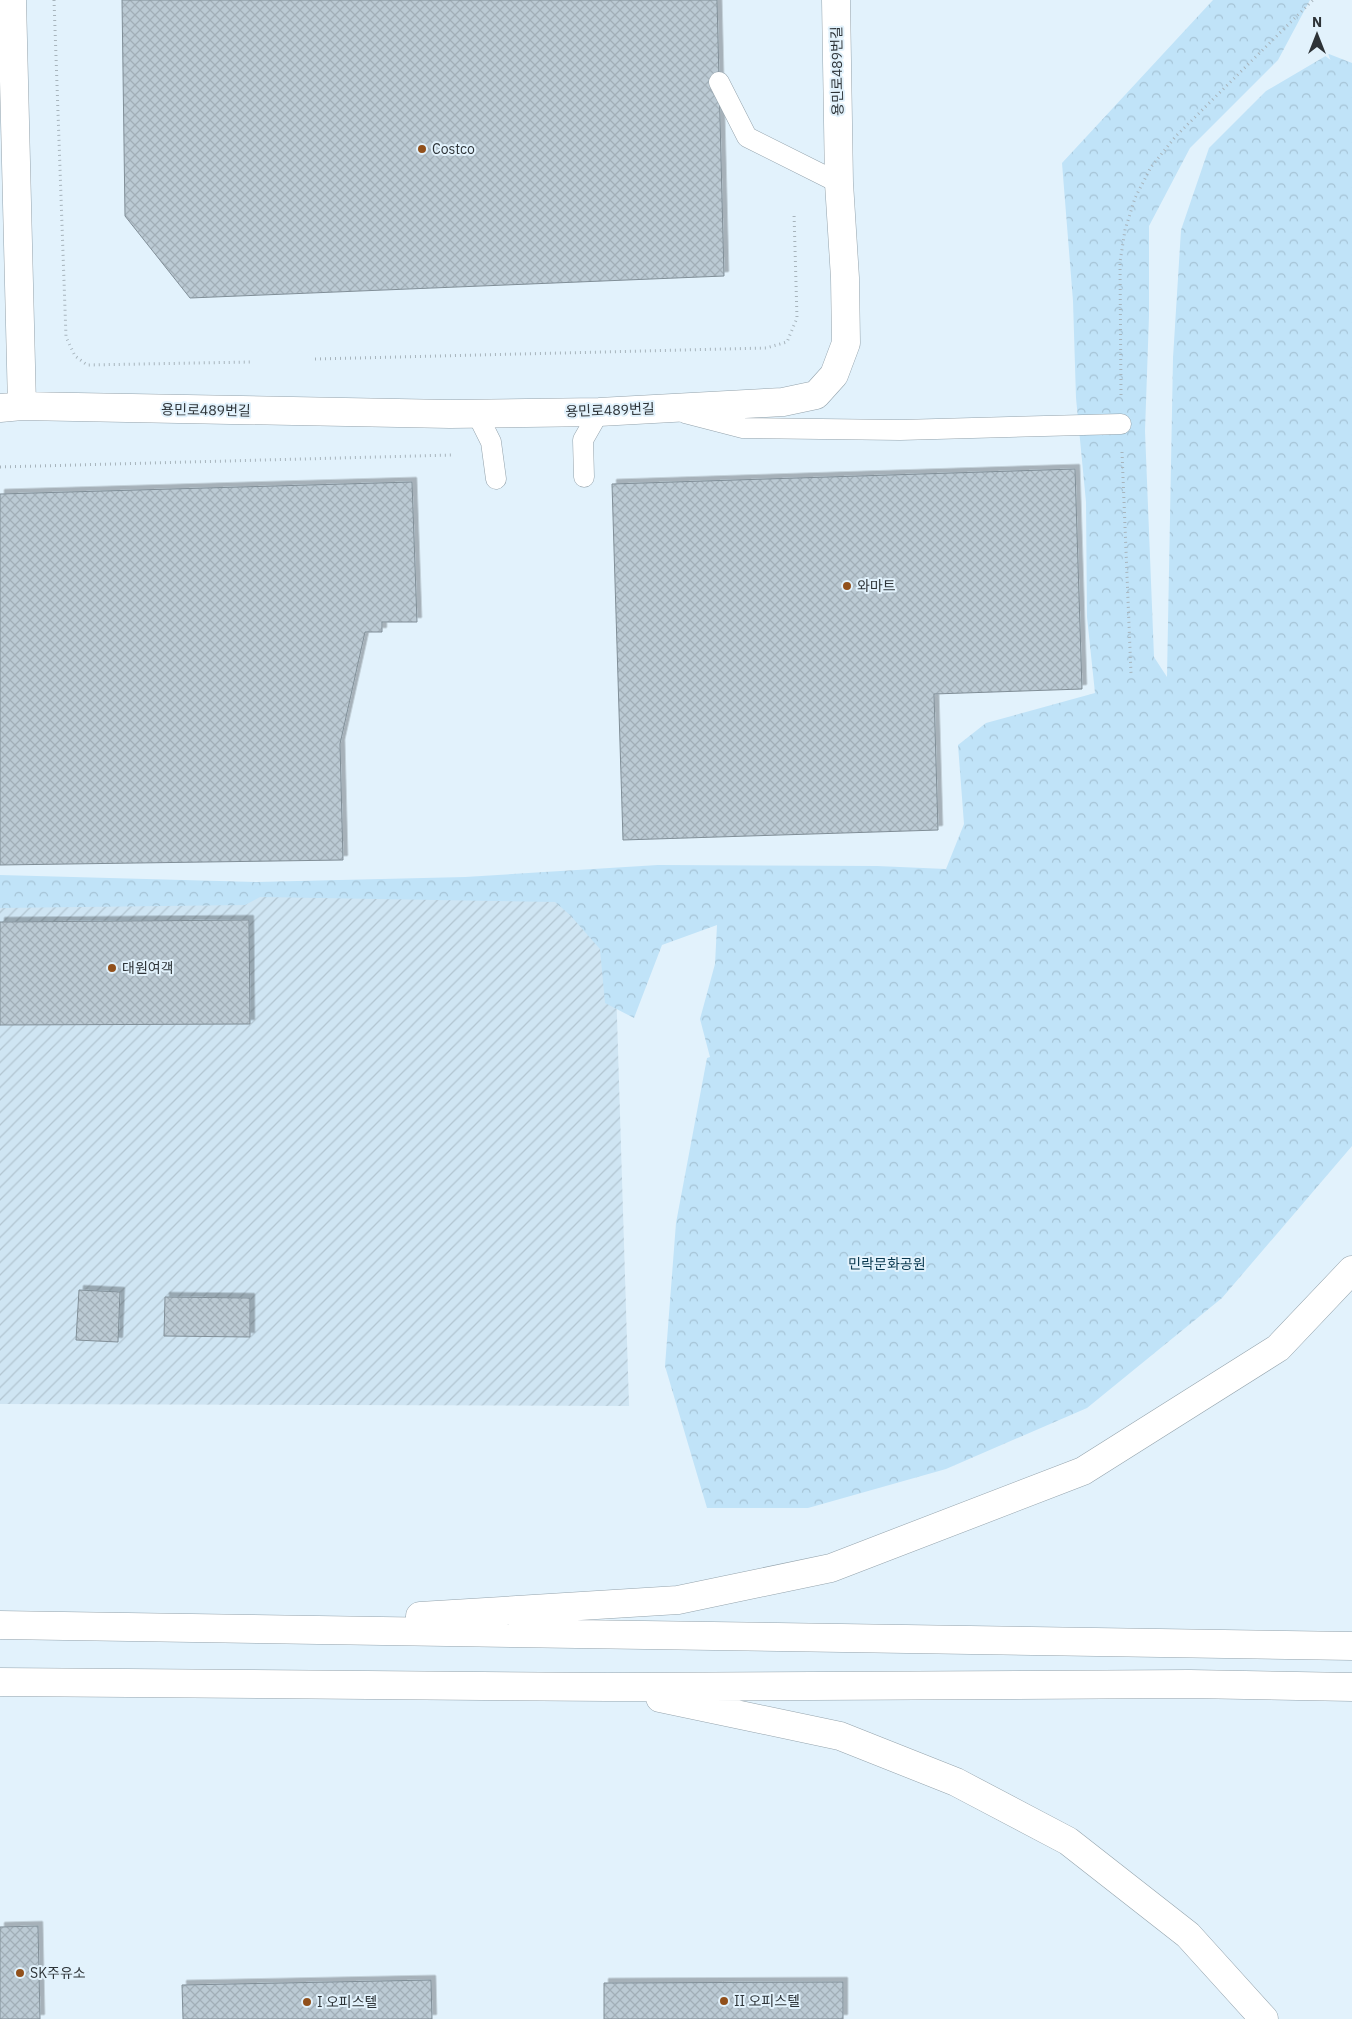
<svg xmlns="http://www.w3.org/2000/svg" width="1352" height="2019" font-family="'IBM Plex Sans','Noto Sans KR',sans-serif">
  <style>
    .industrial { fill: url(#industrial-furrows) }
    .forest { fill: url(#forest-crowns) }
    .building { fill: url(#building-cross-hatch); stroke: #818f98; filter: url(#shadow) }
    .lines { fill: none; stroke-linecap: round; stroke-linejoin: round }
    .service-casing { stroke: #94a3ac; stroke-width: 21 }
    .minor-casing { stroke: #94a3ac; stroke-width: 29 }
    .motorway-casing { stroke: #94a3ac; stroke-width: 29 }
    .path { stroke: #a7b4bc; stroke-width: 3; stroke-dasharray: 1 4; stroke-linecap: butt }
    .service { stroke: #fff; stroke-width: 20 }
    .minor { stroke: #fff; stroke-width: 28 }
    .motorway { stroke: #fff; stroke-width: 28 }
    .poi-dot { fill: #91501b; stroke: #e2f2fc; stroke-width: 2 }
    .labels { text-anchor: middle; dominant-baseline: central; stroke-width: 4; stroke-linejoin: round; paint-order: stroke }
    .street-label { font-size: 14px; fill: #2d3337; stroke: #e2f2fc }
    .poi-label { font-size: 14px; fill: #2d3337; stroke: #e2f2fc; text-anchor: start }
    .park-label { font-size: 14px; fill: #09384f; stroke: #e2f2fc }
  </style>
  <defs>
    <pattern id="industrial-furrows" width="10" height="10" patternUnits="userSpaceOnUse" patternTransform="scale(1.25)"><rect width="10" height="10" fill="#cfe5f3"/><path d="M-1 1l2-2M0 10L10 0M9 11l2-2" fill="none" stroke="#b2c5d1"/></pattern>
    <pattern id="forest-crowns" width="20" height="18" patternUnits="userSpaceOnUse" patternTransform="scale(1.25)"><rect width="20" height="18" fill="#c0e3f8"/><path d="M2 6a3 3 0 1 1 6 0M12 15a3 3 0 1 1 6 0" fill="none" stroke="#a5c3d5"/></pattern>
    <pattern id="building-cross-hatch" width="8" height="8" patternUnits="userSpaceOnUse" patternTransform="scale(1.25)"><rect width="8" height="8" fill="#bbcad4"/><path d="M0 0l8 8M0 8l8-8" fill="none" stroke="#a1aeb7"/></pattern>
    <filter id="shadow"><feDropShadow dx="4.5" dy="-4.5" stdDeviation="0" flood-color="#0004"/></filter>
  </defs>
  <rect width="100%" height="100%" fill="#e2f2fc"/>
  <!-- industrial -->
  <path class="industrial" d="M 613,888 L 629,1406 L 0,1404 L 0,891 Z"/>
  <!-- forest -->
  <path class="forest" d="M 1213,0 L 1310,0 L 1278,60 L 1190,148 L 1149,226 L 1149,316 L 1145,431 L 1154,657 L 1167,677 L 1173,358 L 1181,230 L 1209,148 L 1266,91 L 1329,54 L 1352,63 L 1352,1146 L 1222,1298 L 1087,1408 L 946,1469 L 808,1508 L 707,1508 L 665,1366 L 676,1223 L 707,1058 L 710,1057 L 700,1019 L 715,964 L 717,925 L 662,945 L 634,1018 L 605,1003 L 600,949 L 570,915 L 555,902 L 260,897 L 245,905 L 0,908 L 0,875 L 256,882 L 465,877 L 658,865 L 877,866 L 946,869 L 964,824 L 958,745 L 986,723 L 1095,693 L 1087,617 L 1086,502 L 1076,398 L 1073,301 L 1062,163 Z"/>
  <!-- building -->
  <path class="building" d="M 122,0 L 717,0 L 724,276 L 190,298 L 125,216 Z
    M 1075,469 L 1082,689 L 934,694 L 938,830 L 623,840 L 612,484 Z
    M 412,482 L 417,622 L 382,622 L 382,632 L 365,632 L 340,744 L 343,860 L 0,865 L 0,494 Z
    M 249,920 L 250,1024 L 0,1025 L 0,922 Z
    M 79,1290 L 120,1292 L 118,1342 L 76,1340 Z
    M 165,1297 L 250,1298 L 250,1337 L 164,1336 Z
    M 38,1926 L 40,2019 L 0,2019 L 0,1927 Z
    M 431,1980 L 432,2019 L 183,2019 L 182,1985 Z
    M 843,1982 L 843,2019 L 604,2019 L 604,1983 Z"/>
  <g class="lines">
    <!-- service casing -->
    <g class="service-casing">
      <path id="service" d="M 719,82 L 747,137 L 839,183
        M 685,413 L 743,428 L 900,430 L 1121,424
        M 477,414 L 491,442 L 496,479
        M 584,477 L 583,440 L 599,412"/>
    </g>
    <!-- minor casing -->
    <g class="minor-casing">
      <path id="minor" d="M 12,0 L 22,406
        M 0,408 L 22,406 L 450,414 L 599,412 L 783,402 L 816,395 L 834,375 L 846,343 L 845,278 L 839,183 L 836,0"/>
    </g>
    <!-- motorway casing -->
    <g class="motorway-casing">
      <path id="motorway" d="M 420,1616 L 678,1600 L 831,1568 L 1083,1471 L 1278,1348 L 1352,1270
        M 0,1625 L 1352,1646
        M 0,1682 L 607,1687 L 1190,1684 L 1352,1687
        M 660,1698 L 840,1736 L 956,1782 L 1068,1841 L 1188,1935 L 1264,2019"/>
    </g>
    <!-- path -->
    <path class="path" d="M 54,0 L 66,337 L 75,356 L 87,365 L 251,362
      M 315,359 L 766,348 L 787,342 L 797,318 L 794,213
      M 1121,395 L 1120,262 L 1125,230 L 1135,198 L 1151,167 L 1176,136 L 1313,0
      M 1122,452 L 1131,674
      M 0,467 L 453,455"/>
    <!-- service -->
    <use href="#service" class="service"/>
    <!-- minor -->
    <use href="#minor" class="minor"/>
    <!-- motorway -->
    <use href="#motorway" class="motorway"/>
  </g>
  <!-- markers -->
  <g class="poi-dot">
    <circle cx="422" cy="149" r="5"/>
    <circle cx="847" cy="586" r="5"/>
    <circle cx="112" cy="968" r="5"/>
    <circle cx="20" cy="1973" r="5"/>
    <circle cx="724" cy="2001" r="5"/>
    <circle cx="307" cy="2002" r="5"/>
  </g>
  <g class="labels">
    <!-- street labels -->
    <g class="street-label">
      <text transform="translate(837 71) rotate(-91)">용민로489번길</text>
      <text transform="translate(206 410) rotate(1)">용민로489번길</text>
      <text transform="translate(610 410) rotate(-2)">용민로489번길</text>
    </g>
    <!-- poi labels -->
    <g class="poi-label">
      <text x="432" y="149">Costco</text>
      <text x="857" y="586">와마트</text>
      <text x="122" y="968">대원여객</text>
      <text x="30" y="1973">SK주유소</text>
      <text x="734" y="2001">II 오피스텔</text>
      <text x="317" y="2002">I 오피스텔</text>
    </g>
    <!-- park labels -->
    <g class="park-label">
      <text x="887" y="1264">민락문화공원</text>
    </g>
  </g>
  <!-- north arrow -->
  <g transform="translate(1317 35)" stroke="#e2f2fc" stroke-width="4" paint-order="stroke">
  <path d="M0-4L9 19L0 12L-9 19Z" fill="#2d3337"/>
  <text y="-8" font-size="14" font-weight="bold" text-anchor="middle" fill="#2d3337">N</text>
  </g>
</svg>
